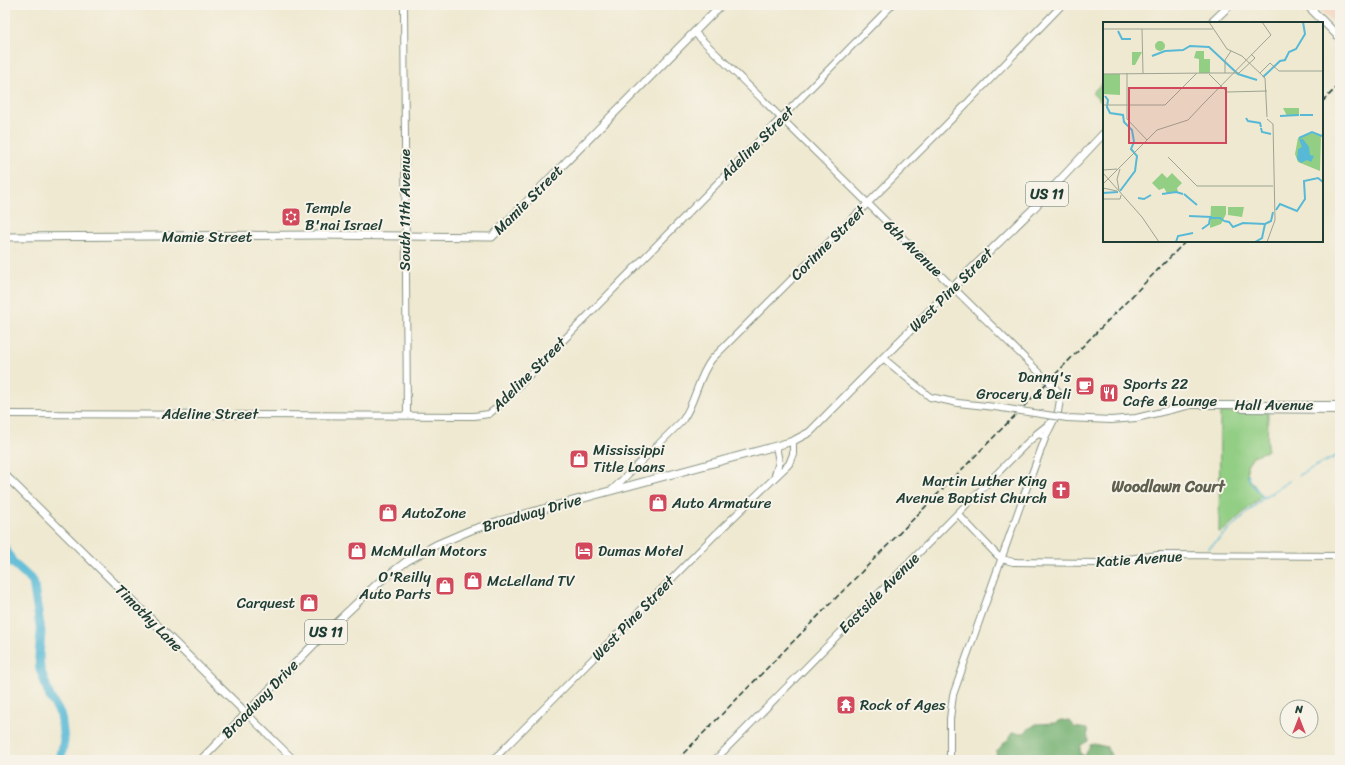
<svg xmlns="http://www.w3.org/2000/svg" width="1345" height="765" font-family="Sriracha,sans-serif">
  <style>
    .built { fill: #f3d4be }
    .green { fill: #92ce84; stroke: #58865c }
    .forest { fill: #75b172; stroke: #4a7753 }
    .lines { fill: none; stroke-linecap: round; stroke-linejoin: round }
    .stream { stroke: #57b9d6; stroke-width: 1.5 }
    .river { stroke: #57b9d6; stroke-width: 9 }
    .minor-casing { stroke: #879382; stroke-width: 8 }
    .major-casing { stroke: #879382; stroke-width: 9 }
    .minor { stroke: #fff; stroke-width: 6 }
    .major { stroke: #fff; stroke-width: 7 }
    .rail { stroke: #1f3d34; stroke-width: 1.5; stroke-dasharray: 6 3; stroke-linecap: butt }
    .minor-bridge-casing { stroke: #879382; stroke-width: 8; stroke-linecap: butt }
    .minor-bridge { stroke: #fff; stroke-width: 6 }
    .labels { text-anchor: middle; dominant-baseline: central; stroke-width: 4; stroke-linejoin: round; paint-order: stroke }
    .shield { fill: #f7f3e8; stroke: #60746a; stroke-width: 1 }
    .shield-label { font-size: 14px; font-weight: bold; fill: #1f3d34 }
    .street-label { font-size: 15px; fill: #1f3d34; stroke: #f7f3e8 }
    .poi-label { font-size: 15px; fill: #1f3d34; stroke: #f7f3e8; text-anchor: start }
    .neighbourhood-label { font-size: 16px; font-weight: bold; fill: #5f604f; stroke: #f7f3e8 }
    .inset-river { fill: none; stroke: #57b9d6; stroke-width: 2 }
    .inset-road { fill: none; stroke: #9ca492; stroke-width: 1 }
    .view { fill: #d1495b; fill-opacity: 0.15; stroke: #d1495b; stroke-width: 2 }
    .inset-edge { fill: none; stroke: #1f3d34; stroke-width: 2 }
  </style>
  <rect width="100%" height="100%" fill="#f7f3e8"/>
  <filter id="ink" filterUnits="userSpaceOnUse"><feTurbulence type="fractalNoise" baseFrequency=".025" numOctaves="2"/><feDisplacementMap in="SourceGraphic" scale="8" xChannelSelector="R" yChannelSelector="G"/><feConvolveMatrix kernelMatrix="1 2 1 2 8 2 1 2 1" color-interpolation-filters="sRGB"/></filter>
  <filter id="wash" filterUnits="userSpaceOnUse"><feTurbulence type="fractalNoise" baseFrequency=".012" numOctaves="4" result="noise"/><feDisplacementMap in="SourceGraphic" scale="16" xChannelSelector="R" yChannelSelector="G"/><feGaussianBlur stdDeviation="0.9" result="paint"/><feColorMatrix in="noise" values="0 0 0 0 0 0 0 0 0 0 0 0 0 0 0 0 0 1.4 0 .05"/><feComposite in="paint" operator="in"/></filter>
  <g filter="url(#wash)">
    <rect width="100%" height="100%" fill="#efe9d1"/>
    <!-- built -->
    <path class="built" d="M 1316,5 L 1340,5 L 1340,29 Z"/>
    <!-- green -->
    <path class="green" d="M 1104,81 L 1104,105 L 1092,93 Z
      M 1220,412 L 1268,412 L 1267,451 L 1253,456 L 1247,465 L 1248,477 L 1262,496 L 1223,531 L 1219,532 Z"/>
    <!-- forest -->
    <path class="forest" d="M 1062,720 L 1069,721 L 1074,727 L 1087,729 L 1088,741 L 1081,745 L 1080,751 L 1082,755 L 1085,756 L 1090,745 L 1094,744 L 1107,747 L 1113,760 L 995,760 L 997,751 L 1008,739 L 1012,733 L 1023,733 L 1036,724 L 1055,723 Z"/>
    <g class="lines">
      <!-- stream -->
      <path class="stream" d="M 1248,475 L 1250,482 L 1264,498
        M 1299,475 L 1340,454
        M 1209,548 L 1262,499 L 1289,481"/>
      <!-- river -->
      <path class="river" d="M 5,548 L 13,563 L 33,581 L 41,632 L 39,657 L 40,668 L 50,697 L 61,715 L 64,741 L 60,760"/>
    </g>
  </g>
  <g filter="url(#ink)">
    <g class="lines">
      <!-- minor casing -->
      <g class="minor-casing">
        <path id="minor" d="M 404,5 L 407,414
          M 694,32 L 1057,390 L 1060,400 L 1058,412 L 1046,436 L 1024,495 L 953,695 L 950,719 L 950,760
          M 883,358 L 930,397 L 958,403 L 995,407
          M 1243,409 L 1340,410
          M 5,414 L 474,416 L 489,414 L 501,404 L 892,5
          M 1111,420 L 1136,418 L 1191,405 L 1340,405
          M 1035,435 L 1054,420
          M 775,475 L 779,462 L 776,446
          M 612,490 L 682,421 C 696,402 697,378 712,359 L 945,126 L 1062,5
          M 958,514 L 997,555 L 1002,559 L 1013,562 L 1098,563 L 1158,555 L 1340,556
          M 246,713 L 294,760
          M 493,760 L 714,536 L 789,464 L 793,454 L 793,441
          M 715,760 L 1028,442 L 1038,434 L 1046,436"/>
      </g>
      <!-- major casing -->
      <g class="major-casing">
        <path id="major" d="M 1307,5 L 1340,38
          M 1211,23 L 1230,5
          M 5,237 L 319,235 L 492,237 L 721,5
          M 5,475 L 246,713
          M 201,760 L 320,638 L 378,583 L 407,561 L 436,545 L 471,530 L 499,521 L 776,446 L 793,441 L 810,432 L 953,287 L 1032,210 L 1104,133"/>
      </g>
      <!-- minor -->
      <use href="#minor" class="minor"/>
      <!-- major -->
      <use href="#major" class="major"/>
      <!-- rail -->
      <path class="rail" d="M 1322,102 L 1340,84
        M 677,760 L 1186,241"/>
      <!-- minor-bridge casing -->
      <g class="minor-bridge-casing">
        <path id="minor-bridge" d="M 995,407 L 1067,418 L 1111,420"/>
      </g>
      <!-- minor-bridge -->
      <use href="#minor-bridge" class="minor-bridge"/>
    </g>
  </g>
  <!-- icons -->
  <defs>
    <g id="synagogue-square" transform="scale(1)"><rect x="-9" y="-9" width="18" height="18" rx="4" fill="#d1495b" stroke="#f7f3e8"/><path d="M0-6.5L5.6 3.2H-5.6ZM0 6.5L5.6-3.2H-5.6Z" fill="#fff"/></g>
    <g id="cafe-square" transform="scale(1)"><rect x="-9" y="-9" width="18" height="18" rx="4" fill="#d1495b" stroke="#f7f3e8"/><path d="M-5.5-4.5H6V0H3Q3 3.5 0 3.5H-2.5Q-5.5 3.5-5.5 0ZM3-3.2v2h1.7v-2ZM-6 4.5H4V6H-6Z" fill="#fff"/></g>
    <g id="restaurant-square" transform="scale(1)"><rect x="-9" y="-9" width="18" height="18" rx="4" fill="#d1495b" stroke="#f7f3e8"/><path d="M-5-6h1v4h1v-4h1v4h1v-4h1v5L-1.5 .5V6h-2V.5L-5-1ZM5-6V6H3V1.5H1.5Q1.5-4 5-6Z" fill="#fff"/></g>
    <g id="shop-square" transform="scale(1)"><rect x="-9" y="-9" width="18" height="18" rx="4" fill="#d1495b" stroke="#f7f3e8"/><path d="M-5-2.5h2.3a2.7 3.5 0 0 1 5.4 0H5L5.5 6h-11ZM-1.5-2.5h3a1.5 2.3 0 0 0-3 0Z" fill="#fff"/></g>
    <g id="church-square" transform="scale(1)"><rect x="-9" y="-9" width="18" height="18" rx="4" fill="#d1495b" stroke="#f7f3e8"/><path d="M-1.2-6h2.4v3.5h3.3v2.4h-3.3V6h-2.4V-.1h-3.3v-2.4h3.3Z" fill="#fff"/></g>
    <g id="hotel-square" transform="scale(1)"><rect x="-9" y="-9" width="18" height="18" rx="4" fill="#d1495b" stroke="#f7f3e8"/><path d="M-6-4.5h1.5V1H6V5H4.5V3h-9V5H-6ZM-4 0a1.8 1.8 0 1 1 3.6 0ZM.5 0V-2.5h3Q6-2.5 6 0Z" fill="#fff"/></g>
    <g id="temple-square" transform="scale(1)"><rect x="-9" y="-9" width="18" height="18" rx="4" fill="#d1495b" stroke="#f7f3e8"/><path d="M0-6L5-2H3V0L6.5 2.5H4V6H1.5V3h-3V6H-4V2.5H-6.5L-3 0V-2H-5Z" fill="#fff"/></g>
  </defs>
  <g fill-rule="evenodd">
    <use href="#synagogue-square" x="291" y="217"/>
    <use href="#cafe-square" x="1085" y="386"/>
    <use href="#restaurant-square" x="1109" y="393"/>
    <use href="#shop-square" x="579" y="459"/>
    <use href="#church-square" x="1061" y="490"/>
    <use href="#shop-square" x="658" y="503"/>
    <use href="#shop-square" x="388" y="513"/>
    <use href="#shop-square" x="357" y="551"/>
    <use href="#hotel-square" x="584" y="551"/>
    <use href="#shop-square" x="473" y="581"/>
    <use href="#shop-square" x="445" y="586"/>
    <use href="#shop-square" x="309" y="603"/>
    <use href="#temple-square" x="846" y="705"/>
  </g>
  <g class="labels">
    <!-- shield labels -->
    <g class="shield">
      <rect x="1026" y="182" width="42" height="24" rx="3"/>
      <rect x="305" y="620" width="42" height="24" rx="3"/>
    </g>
    <g class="shield-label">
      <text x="1047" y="194">US 11</text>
      <text x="326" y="632">US 11</text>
    </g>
    <!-- street labels -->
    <g class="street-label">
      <text transform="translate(757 143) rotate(-45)">Adeline Street</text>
      <text transform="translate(528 200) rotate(-45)">Mamie Street</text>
      <text transform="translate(405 210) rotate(-90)">South 11th Avenue</text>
      <text x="207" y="237">Mamie Street</text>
      <text transform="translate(828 243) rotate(-45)">Corinne Street</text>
      <text transform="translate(913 248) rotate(44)">6th Avenue</text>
      <text transform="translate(951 290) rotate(-45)">West Pine Street</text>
      <text transform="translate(529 374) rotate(-45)">Adeline Street</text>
      <text x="1274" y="405">Hall Avenue</text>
      <text x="210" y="414">Adeline Street</text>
      <text transform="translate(532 513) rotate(-16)">Broadway Drive</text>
      <text transform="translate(1139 559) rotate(-4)">Katie Avenue</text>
      <text transform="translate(879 593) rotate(-45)">Eastside Avenue</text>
      <text transform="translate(149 618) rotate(45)">Timothy Lane</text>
      <text transform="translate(633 618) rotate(-46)">West Pine Street</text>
      <text transform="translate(260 699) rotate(-46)">Broadway Drive</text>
    </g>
    <!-- poi labels -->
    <g class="poi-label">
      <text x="305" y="208">Temple<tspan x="305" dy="17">B'nai Israel</tspan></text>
      <text x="1071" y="377" text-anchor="end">Danny's<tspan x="1071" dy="17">Grocery &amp; Deli</tspan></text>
      <text x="1123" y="384">Sports 22<tspan x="1123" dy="17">Cafe &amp; Lounge</tspan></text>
      <text x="593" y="450">Mississippi<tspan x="593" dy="17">Title Loans</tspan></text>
      <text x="1047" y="481" text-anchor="end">Martin Luther King<tspan x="1047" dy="17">Avenue Baptist Church</tspan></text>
      <text x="672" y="503">Auto Armature</text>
      <text x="402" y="513">AutoZone</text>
      <text x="371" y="551">McMullan Motors</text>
      <text x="598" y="551">Dumas Motel</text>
      <text x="431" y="577" text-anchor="end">O'Reilly<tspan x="431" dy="17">Auto Parts</tspan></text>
      <text x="487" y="581">McLelland TV</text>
      <text x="295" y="603" text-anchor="end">Carquest</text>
      <text x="860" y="705">Rock of Ages</text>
    </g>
    <!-- neighbourhood labels -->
    <g class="neighbourhood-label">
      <text x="1168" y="486">Woodlawn Court</text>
    </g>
  </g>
  <!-- overview -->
  <g transform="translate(1103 22)">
    <rect width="220" height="220" fill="#efe9d1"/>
    <path d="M52 24a5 5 0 1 1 10 0a5 5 0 1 1-10 0ZM 93,29 L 101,29 L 101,37 L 107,37 L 107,51 L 96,51 L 96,37 L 91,36 ZM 29,30 L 39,30 L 32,43 L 29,43 ZM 0,52 L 17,52 L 17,73 L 0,72 ZM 180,86 L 196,86 L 196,93 L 184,94 ZM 209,111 L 218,114 L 217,149 L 195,140 L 192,132 L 195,116 ZM 59,151 L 64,156 L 69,151 L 79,161 L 74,166 L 75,170 L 64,171 L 61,166 L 56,168 L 49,161 ZM 108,184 L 123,184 L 123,192 L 118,202 L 107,206 ZM 125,185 L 141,185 L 139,195 L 125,193 Z" fill="#92ce84"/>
    <path d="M 196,117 L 200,117 L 206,125 L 207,133 L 211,134 L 208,140 L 204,138 L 198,141 L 194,137 L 195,127 L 199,125 Z" fill="#57b9d6"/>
    <path class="inset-river" d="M 15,9 L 19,17 L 28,17M 49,34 L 62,29 L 80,28 L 87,24 L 106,25 L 135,52 L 154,58M 160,55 L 177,39 L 182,38 L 186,30 L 193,27 L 202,12 L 200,0M 2,74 L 5,78 L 4,85 L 7,91 L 20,93 L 21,100 L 29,108 L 31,120 L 28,127 L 34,134 L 32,149 L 17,169M 197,93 L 210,93M 177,94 L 196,93M 143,96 L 145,99 L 157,101 L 158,105M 158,106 L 159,110 L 168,112M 196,116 L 209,110 L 219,114M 0,171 L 15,170M 59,172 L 73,170 L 80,172M 81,172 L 94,183M 35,176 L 41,177 L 48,173M 173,188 L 177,182 L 194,189 L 202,177 L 201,159 L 215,156 L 220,160M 86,194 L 109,195M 121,199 L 126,200 L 130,205 L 140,201 L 162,202M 99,207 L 106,202 L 107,196 L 117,196 L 121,199M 73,220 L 75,214 L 90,211M 152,220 L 159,216 L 162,202 L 168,199 L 170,190"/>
    <path class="inset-road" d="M 106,0 L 124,27 L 139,34 L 162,56 L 164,95M 0,7 L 110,7M 39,7 L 40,51M 24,51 L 24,97 L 44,118M 107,51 L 136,51 L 152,36 L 148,32M 122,51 L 122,38 L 128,29M 157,51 L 167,41 L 176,49 L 220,49M 0,52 L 107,51M 106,52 L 124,70 L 164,69M 0,83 L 62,83 L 94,51M 65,135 L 94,164 L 170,164M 0,148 L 14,147M 0,151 L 39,195 L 56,220M 0,162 L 54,108 L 85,98 L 101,81 L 168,13 L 159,0M 0,166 L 14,169M 16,168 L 14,157 L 17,147M 0,177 L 17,177 L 18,173M 164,220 L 172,198 L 170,102 L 164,97"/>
    <path class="view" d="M 26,66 L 123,66 L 123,121 L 26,121 Z"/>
    <rect width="220" height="220" class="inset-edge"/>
  </g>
  <!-- margin -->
  <rect width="1345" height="765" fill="none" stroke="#f7f3e8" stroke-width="20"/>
  <!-- north arrow -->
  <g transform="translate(1299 719)"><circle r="19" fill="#f7f3e8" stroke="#a1aaa0"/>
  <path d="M0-3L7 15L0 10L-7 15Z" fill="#d1495b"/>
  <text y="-6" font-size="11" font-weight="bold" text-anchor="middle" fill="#1f3d34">N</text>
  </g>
</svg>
